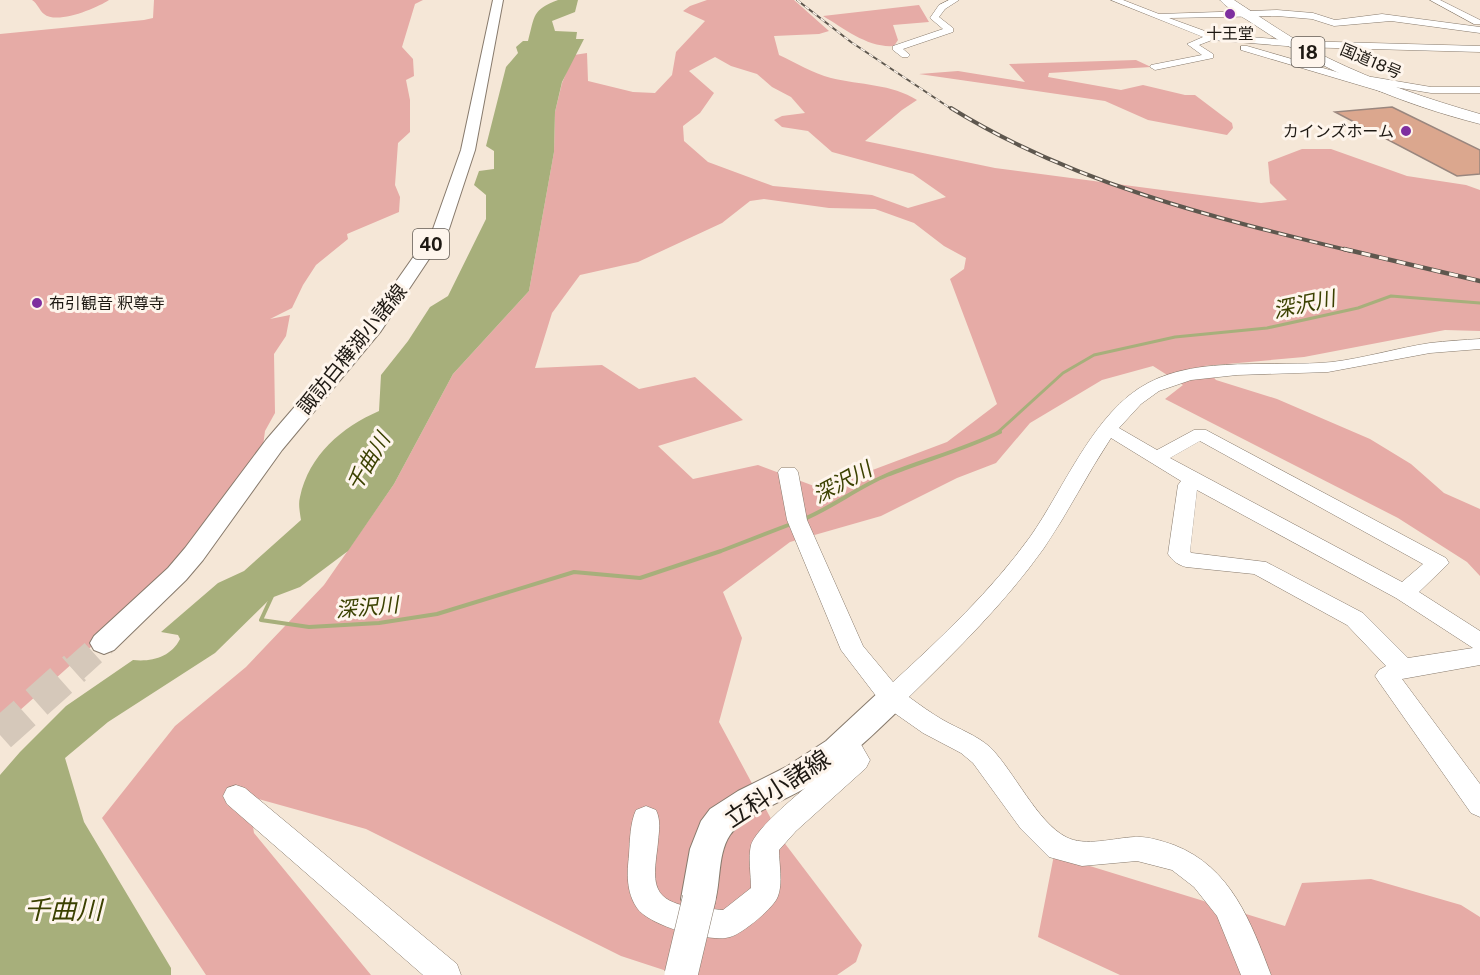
<svg xmlns="http://www.w3.org/2000/svg" width="1480" height="975" font-family="'Public Sans','Noto Sans JP',sans-serif">
  <style>
    .green { fill: #e6aba6; fill-rule: evenodd }
    .water { fill: #a7af7b }
    .lines { fill: none; stroke-linecap: round; stroke-linejoin: round }
    .stream-far1 { stroke: #a7af7b; stroke-width: 3 }
    .stream { stroke: #a7af7b; stroke-width: 4 }
    .building { fill: #dba78e; stroke: #99867e; stroke-width: 1.5 }
    .major-tunnel-far1 { stroke: #d5c8ba; stroke-width: 26; stroke-dasharray: 26 13; stroke-linecap: butt }
    .major-tunnel { stroke: #d5c8ba; stroke-width: 33; stroke-dasharray: 33 16; stroke-linecap: butt }
    .minor-casing { stroke: #877a6c; stroke-width: 1 }
    .major-casing { stroke: #877a6c; stroke-width: 2 }
    .highway-casing { stroke: #877a6c; stroke-width: 1 }
    .minor { fill: #fff; fill-rule: evenodd }
    .major { fill: #fff; fill-rule: evenodd }
    .highway { fill: #fff; fill-rule: evenodd }
    .rail-far2-casing { stroke: #5e574e; stroke-width: 2 }
    .rail-far1-casing { stroke: #5e574e; stroke-width: 4 }
    .rail-casing { stroke: #5e574e; stroke-width: 4.5 }
    .rail-far2 { stroke: #fef5ec; stroke-width: 1.5; stroke-dasharray: 5; stroke-linecap: butt }
    .rail-far1 { stroke: #fef5ec; stroke-width: 2; stroke-dasharray: 8; stroke-linecap: butt }
    .rail { stroke: #fef5ec; stroke-width: 3; stroke-dasharray: 9; stroke-linecap: butt }
    .major-bridge-casing { stroke: #877a6c; stroke-width: 34; stroke-linecap: butt }
    .major-bridge { stroke: #fff; stroke-width: 33 }
    .poi-dot { fill: #7e2f9f; stroke: #fef5ec; stroke-width: 2 }
    .labels { text-anchor: middle; dominant-baseline: central; stroke-width: 6; stroke-linejoin: round; paint-order: stroke }
    .far-poi-label { font-size: 16px; fill: #1e1913; stroke: #fef5ec }
    .far-street-label { font-size: 16px; fill: #1e1913; stroke: #fef5ec }
    .shield { fill: #fef5ec; stroke: #615b54; stroke-width: 1.5 }
    .shield-label { font-size: 18px; font-weight: bold; fill: #1e1913 }
    .street-label { font-size: 20px; fill: #1e1913; stroke: #fef5ec }
    .water-label { font-size: 21px; font-style: italic; fill: #3b4101; stroke: #fef5ec }
    .near-street-label { font-size: 24px; fill: #1e1913; stroke: #fef5ec }
    .near-water-label { font-size: 26px; font-style: italic; fill: #3b4101; stroke: #fef5ec }
  </style>
  <rect width="100%" height="100%" fill="#f5e7d7"/>
  <!-- green -->
  <path class="green" d="M 32,0 L 109,0 C 97,8 57,25 44,14 C 39,10 38,4 32,0 Z
    M 154,0 L 423,0 L 415,4 L 402,47 L 413,59 L 414,76 L 406,80 L 410,100 L 410,132 L 398,143 L 395,185 L 400,197 L 399,212 L 347,234 L 348,239 L 316,265 L 303,285 L 292,308 L 270,319 L 290,315 L 286,336 L 274,354 L 275,413 L 265,431 L 263,446 L 189,553 L 111,629 L 0,728 L 0,34 L 144,20 L 153,18 Z
    M 707,0 L 794,0 L 829,31 L 819,34 L 774,36 L 779,55 C 796,63 813,73 831,78 C 860,85 892,84 917,100 L 902,110 L 865,141 L 995,168 L 1261,203 L 1287,200 L 1270,183 L 1268,162 L 1302,149 L 1331,149 L 1407,176 L 1466,185 L 1480,190 L 1480,331 L 1445,330 L 1304,357 L 1204,366 L 1216,380 L 1277,399 L 1370,439 L 1411,464 L 1444,493 L 1480,509 L 1480,576 L 1467,562 L 1398,518 L 1165,399 L 1183,385 L 1153,366 L 1102,380 L 1030,423 L 996,463 L 957,478 L 881,516 L 790,542 L 723,592 L 742,638 L 719,722 L 783,841 L 862,945 L 856,962 L 837,975 L 679,975 L 621,956 L 366,829 L 248,796 L 254,833 L 371,975 L 206,975 L 102,818 L 175,726 L 246,667 L 324,585 L 394,484 L 453,374 L 529,291 L 554,152 L 555,112 L 562,83 L 574,55 L 587,53 L 588,81 L 633,92 L 655,93 L 672,75 L 676,52 L 705,21 L 683,11 L 690,6 ZM 715,57 L 731,66 L 757,74 L 772,87 L 791,97 L 805,113 L 782,116 L 774,120 L 782,127 L 808,131 L 832,152 L 913,174 L 946,197 L 908,208 L 872,195 L 773,186 L 708,162 L 684,141 L 683,126 L 700,113 L 714,93 L 689,71 ZM 764,199 L 829,208 L 875,209 L 914,223 L 944,246 L 966,258 L 964,269 L 950,279 L 997,404 L 947,442 L 822,489 L 758,465 L 693,479 L 658,446 L 743,420 L 695,377 L 639,389 L 602,365 L 535,368 L 552,313 L 580,275 L 638,262 L 722,223 L 750,201 Z
    M 919,5 L 929,22 L 893,25 L 898,40 L 894,46 C 868,48 845,29 823,16 Z
    M 1136,60 L 1151,67 L 1049,73 L 1048,77 L 1121,90 L 1143,85 L 1185,95 L 1195,95 L 1232,123 L 1233,128 L 1227,135 L 1148,120 L 1105,101 L 919,74 L 958,71 L 1025,82 L 1009,64 Z
    M 1054,855 L 1285,926 L 1302,883 L 1371,879 L 1461,905 L 1480,917 L 1480,975 L 1120,975 L 1038,937 Z"/>
  <!-- water -->
  <path class="water" d="M 558,0 L 578,0 L 575,12 L 552,21 L 555,31 L 577,32 L 576,39 L 584,39 L 562,82 L 555,112 L 554,152 L 529,291 L 453,374 L 394,484 L 348,551 L 300,587 L 271,598 L 215,653 L 108,722 L 65,758 L 84,822 L 171,968 L 171,975 L 0,975 L 0,775 L 20,752 L 66,706 L 133,660 C 152,662 171,657 180,639 L 178,635 L 161,632 L 218,583 L 244,571 L 301,520 C 300,513 298,504 300,497 C 309,455 342,427 379,411 L 381,375 L 408,341 L 430,307 L 448,296 L 486,219 L 486,195 L 474,185 L 479,171 L 494,169 L 494,151 L 486,146 L 506,67 L 518,53 L 516,47 L 523,41 L 528,41 C 535,15 532,10 558,0 Z"/>
  <g class="lines">
    <!-- stream-far1 -->
    <path class="stream-far1" d="M 997,433 L 1063,373 L 1094,355 L 1175,337 L 1267,328 L 1358,308 L 1391,296 L 1480,303"/>
    <!-- stream -->
    <path class="stream" d="M 804,519 C 833,507 858,487 887,475 C 924,460 963,450 1000,432
      M 273,594 L 261,620 L 309,627 L 379,623 L 437,614 L 574,572 L 640,578 L 721,551 L 791,524"/>
  </g>
  <!-- building -->
  <path class="building" d="M 1392,107 L 1480,150 L 1480,174 L 1457,176 L 1335,112 Z"/>
  <g class="lines">
    <!-- major-tunnel-far1 -->
    <path class="major-tunnel-far1" d="M 74,670 L 104,643"/>
    <!-- major-tunnel -->
    <path class="major-tunnel" d="M 0,735 L 75,668"/>
    <!-- minor casing -->
    <g class="minor-casing">
      <path id="minor" d="M 949,0 L 959,0 L 945,9 L 939,17 L 953,28 L 953,32 L 903,49 L 910,55 L 908,57 L 902,57 L 893,50 L 893,46 L 943,29 L 930,18 L 939,5 Z
        M 1111,0 L 1123,0 L 1159,14 L 1277,10 L 1313,13 L 1335,20 L 1382,14 L 1480,27 L 1480,33 L 1391,21 L 1334,26 L 1312,19 L 1277,16 L 1169,18 L 1213,34 L 1299,41 L 1480,46 L 1480,52 L 1299,47 L 1212,40 L 1199,45 L 1213,54 L 1213,58 L 1155,70 L 1150,67 L 1151,65 L 1202,55 L 1187,44 L 1203,37 Z
        M 1430,0 L 1440,0 L 1480,20 L 1480,24 L 1474,24 Z
        M 1241,46 L 1247,46 L 1368,81 L 1368,78 L 1372,77 L 1431,87 L 1480,87 L 1480,93 L 1431,93 L 1376,84 L 1391,90 L 1386,93 L 1241,50 Z
        M 1480,339 L 1480,349 L 1430,353 L 1328,372 L 1237,375 L 1191,380 L 1159,391 L 1141,404 L 1119,428 L 1157,450 L 1194,430 L 1206,430 L 1446,558 L 1449,563 L 1419,592 L 1480,631 L 1480,665 L 1402,679 L 1480,784 L 1480,817 L 1471,813 L 1379,682 L 1375,676 L 1379,670 L 1386,666 L 1347,625 L 1254,574 L 1186,567 C 1178,565 1173,561 1168,554 L 1178,485 L 1181,481 L 1111,438 C 1087,474 1068,513 1044,548 C 1005,603 957,650 909,697 C 920,705 931,713 943,720 C 959,729 976,735 990,747 C 1014,771 1037,822 1066,837 C 1085,847 1114,838 1134,837 C 1147,836 1162,841 1174,845 C 1231,867 1251,922 1271,975 L 1241,975 L 1217,916 L 1194,887 L 1172,870 L 1137,861 L 1082,866 L 1049,857 L 1021,829 L 973,763 L 961,753 L 923,733 L 883,705 L 841,650 L 787,520 L 778,472 L 781,468 L 795,468 L 798,472 L 807,520 L 863,646 L 893,682 C 942,637 991,591 1030,537 C 1064,489 1094,411 1148,383 C 1200,355 1274,368 1332,362 C 1365,358 1397,348 1430,343 C 1447,341 1463,340 1480,339 ZM 1200,441 L 1423,564 L 1402,582 L 1170,458 ZM 1197,490 L 1396,598 L 1473,648 L 1408,658 L 1363,613 L 1266,562 L 1192,553 L 1190,552 Z
        M 846,731 L 855,734 L 870,760 L 866,768 L 796,831 L 779,850 C 779,864 783,883 778,896 C 775,907 742,934 730,937 C 711,943 649,926 637,908 C 626,892 627,873 629,855 C 630,840 630,823 636,810 L 646,806 L 656,810 C 661,821 659,830 658,842 C 657,855 652,877 658,889 C 667,909 705,908 723,910 L 751,888 C 751,875 748,858 751,845 C 757,824 823,774 842,757 L 833,741 L 837,734 Z
        M 236,785 L 245,788 L 457,964 L 461,975 L 423,975 L 227,804 L 223,796 L 227,788 Z"/>
    </g>
    <!-- major casing -->
    <g class="major-casing">
      <path id="major" d="M 493,0 L 503,0 L 475,150 L 449,229 L 381,331 L 282,450 L 203,560 L 186,580 L 114,650 L 104,654 L 94,650 L 90,643 L 94,636 L 168,568 L 185,548 L 266,440 L 367,323 L 433,229 L 461,150 Z
        M 892,686 L 903,690 L 907,698 L 903,706 C 873,735 846,761 812,784 C 790,799 744,814 730,835 C 716,856 722,888 712,911 L 699,916 L 686,911 L 681,899 L 690,849 L 701,821 L 710,809 L 738,791 L 786,767 L 826,741 L 881,690 Z"/>
    </g>
    <!-- highway casing -->
    <g class="highway-casing">
      <path id="highway" d="M 1220,0 L 1234,0 C 1265,20 1295,41 1328,58 C 1377,82 1428,99 1480,114 L 1480,124 C 1401,104 1325,72 1258,27 C 1245,18 1230,11 1220,0 Z"/>
    </g>
    <!-- minor -->
    <use href="#minor" class="minor"/>
    <!-- major -->
    <use href="#major" class="major"/>
    <!-- highway -->
    <use href="#highway" class="highway"/>
    <!-- rail-far2 casing -->
    <g class="rail-far2-casing">
      <path id="rail-far2" d="M 797,0 L 851,42 L 953,110"/>
    </g>
    <!-- rail-far1 casing -->
    <g class="rail-far1-casing">
      <path id="rail-far1" d="M 951,108 C 1072,183 1214,218 1351,251"/>
    </g>
    <!-- rail casing -->
    <g class="rail-casing">
      <path id="rail" d="M 1344,249 L 1480,281"/>
    </g>
    <!-- rail-far2 -->
    <use href="#rail-far2" class="rail-far2"/>
    <!-- rail-far1 -->
    <use href="#rail-far1" class="rail-far1"/>
    <!-- rail -->
    <use href="#rail" class="rail"/>
    <!-- major-bridge casing -->
    <g class="major-bridge-casing">
      <path id="major-bridge" d="M 681,975 L 699,899"/>
    </g>
    <!-- major-bridge -->
    <use href="#major-bridge" class="major-bridge"/>
  </g>
  <!-- markers -->
  <g class="poi-dot">
    <circle cx="1230" cy="14" r="6"/>
    <circle cx="1406" cy="131" r="6"/>
    <circle cx="37" cy="303" r="6"/>
  </g>
  <g class="labels">
    <!-- far-poi labels -->
    <g class="far-poi-label">
      <text x="1230" y="33">十王堂</text>
      <text x="1394" y="131" text-anchor="end">カインズホーム</text>
      <text x="49" y="303" text-anchor="start">布引観音 釈尊寺</text>
    </g>
    <!-- far-street labels -->
    <g class="far-street-label">
      <text transform="translate(1371 61) rotate(23)">国道18号</text>
    </g>
    <!-- shield labels -->
    <g class="shield">
      <rect x="1291.5" y="37" width="33" height="30" rx="4.5"/>
      <rect x="413" y="229" width="36" height="30" rx="4.5"/>
    </g>
    <g class="shield-label">
      <text x="1308" y="52">18</text>
      <text x="431" y="244">40</text>
    </g>
    <!-- street labels -->
    <g class="street-label">
      <text transform="translate(352 349) rotate(-51)">諏訪白樺湖小諸線</text>
    </g>
    <!-- water labels -->
    <g class="water-label">
      <text transform="translate(1304 304) rotate(-12)">深沢川</text>
      <text transform="translate(368 462) rotate(-59)">千曲川</text>
      <text transform="translate(842 482) rotate(-28)">深沢川</text>
      <text transform="translate(367 607) rotate(-5)">深沢川</text>
    </g>
    <!-- near-street labels -->
    <g class="near-street-label">
      <text transform="translate(777 788) rotate(-33)">立科小諸線</text>
    </g>
    <!-- near-water labels -->
    <g class="near-water-label">
      <text x="63" y="909">千曲川</text>
    </g>
  </g>
</svg>
